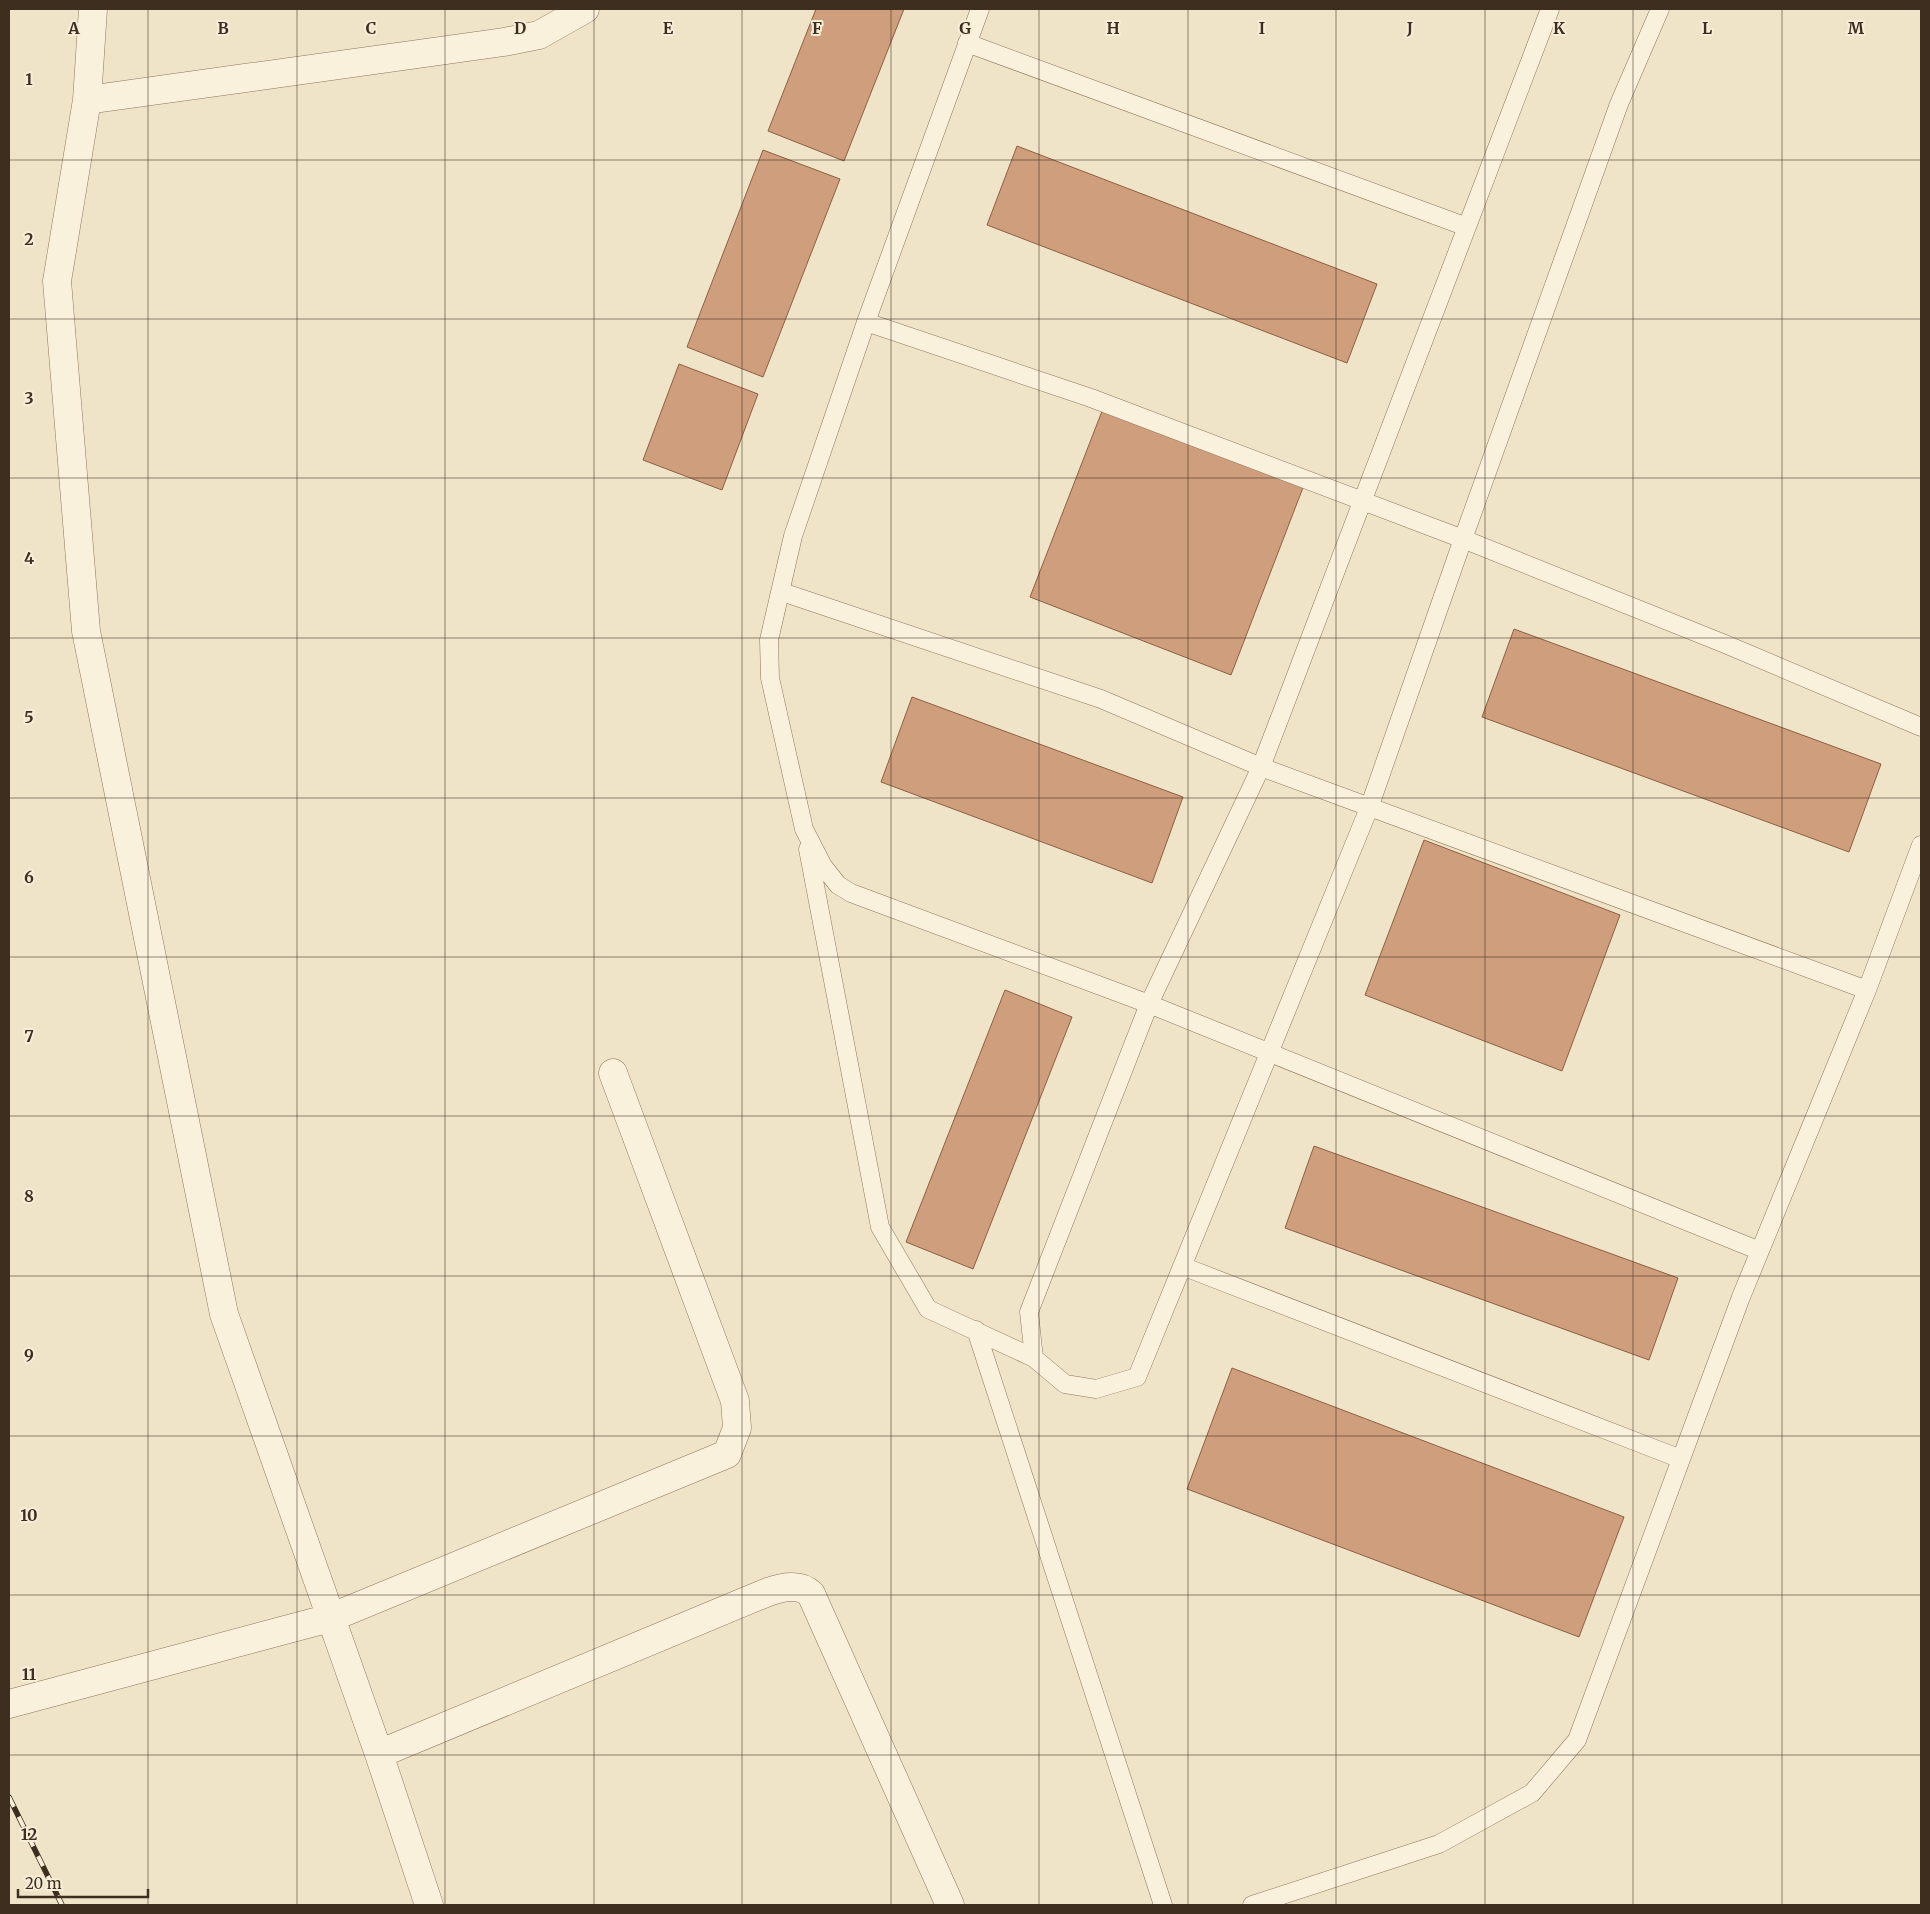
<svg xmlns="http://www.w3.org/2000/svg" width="1930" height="1914" font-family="Merriweather,serif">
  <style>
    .building { fill: #cf9f7d; stroke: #8d5f41 }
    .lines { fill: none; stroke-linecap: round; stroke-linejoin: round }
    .lane-casing { stroke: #8d765c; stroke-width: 19 }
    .street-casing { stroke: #8d765c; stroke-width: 29 }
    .lane { stroke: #faf1dc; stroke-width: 18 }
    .street { stroke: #faf1dc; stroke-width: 28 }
    .rail-casing { stroke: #3d2e20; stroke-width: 5.5 }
    .rail { stroke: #f7eed8; stroke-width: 4; stroke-dasharray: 11; stroke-linecap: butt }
    .grid { fill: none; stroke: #3d2e20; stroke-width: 1; stroke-opacity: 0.55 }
    .grid-label { font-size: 16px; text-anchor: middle; font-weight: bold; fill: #3d2e20; stroke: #f7eed8; stroke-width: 4; stroke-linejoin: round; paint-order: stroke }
  </style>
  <rect width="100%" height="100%" fill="#f0e4c8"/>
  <!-- building -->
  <path class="building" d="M 816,9 L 904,9 L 844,161 L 768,131 Z
    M 1017,146 L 1377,284 L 1347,363 L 987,225 Z
    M 763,150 L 840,179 L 763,377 L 687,347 Z
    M 679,364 L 758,394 L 722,490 L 643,460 Z
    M 1104,406 L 1304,485 L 1231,675 L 1030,597 Z
    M 1514,629 L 1881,764 L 1849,852 L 1482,717 Z
    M 912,697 L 1183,797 L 1152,883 L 881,782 Z
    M 1424,840 L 1620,915 L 1562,1071 L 1365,995 Z
    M 1005,990 L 1072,1017 L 973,1269 L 906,1242 Z
    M 1314,1146 L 1678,1278 L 1649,1360 L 1285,1228 Z
    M 1232,1368 L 1624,1517 L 1579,1637 L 1187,1489 Z"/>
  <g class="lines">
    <!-- lane casing -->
    <g class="lane-casing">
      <path id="lane" d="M 980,9 L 866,322 L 793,536 L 769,640 L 770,678 L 804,829 L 823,866 L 838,885 L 851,893 L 1149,1004 L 1760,1251
        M 1550,9 L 1261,767 L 1149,1004 L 1029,1312 L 1034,1358 L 1065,1384 L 1096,1389 L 1137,1377 L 1369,808 L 1463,539 L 1619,104 L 1660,9
        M 967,43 L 1467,227
        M 866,322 L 1091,398 L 1463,539 L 1725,644 L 1921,727
        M 782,592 L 1101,699 L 1261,767 L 1867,990
        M 808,849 L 880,1227 L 928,1309 L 1034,1358
        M 1182,1266 L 1681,1459
        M 976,1330 L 1163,1905
        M 1252,1905 L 1439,1844 L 1532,1793 L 1577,1740 L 1741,1297 L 1867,990 L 1921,845"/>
    </g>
    <!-- street casing -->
    <g class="street-casing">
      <path id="street" d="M 93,9 L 87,100 L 57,281 L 86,631 L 224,1314 L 379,1754 L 429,1905
        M 87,100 L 504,42 L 539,35 L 585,9
        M 9,1704 L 330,1618 L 727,1454 L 737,1428 L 735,1401 L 613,1073
        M 379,1754 L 768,1592 C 782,1587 800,1583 811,1594 L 950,1905"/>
    </g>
    <!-- lane -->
    <use href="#lane" class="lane"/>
    <!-- street -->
    <use href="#street" class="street"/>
    <!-- rail casing -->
    <g class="rail-casing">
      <path id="rail" d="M 9,1797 L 62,1905"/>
    </g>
    <!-- rail -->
    <use href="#rail" class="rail"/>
  </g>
  <!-- grid -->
  <path class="grid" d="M 148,9 L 148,1905M 297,9 L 297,1905M 445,9 L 445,1905M 594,9 L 594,1905M 742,9 L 742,1905M 891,9 L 891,1905M 1039,9 L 1039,1905M 1188,9 L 1188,1905M 1336,9 L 1336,1905M 1485,9 L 1485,1905M 1633,9 L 1633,1905M 1782,9 L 1782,1905M 9,160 L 1921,160M 9,319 L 1921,319M 9,478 L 1921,478M 9,638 L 1921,638M 9,798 L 1921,798M 9,957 L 1921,957M 9,1116 L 1921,1116M 9,1276 L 1921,1276M 9,1436 L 1921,1436M 9,1595 L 1921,1595M 9,1755 L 1921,1755"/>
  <g class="grid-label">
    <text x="74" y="34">A</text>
    <text x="223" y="34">B</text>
    <text x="371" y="34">C</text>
    <text x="520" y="34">D</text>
    <text x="668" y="34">E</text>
    <text x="817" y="34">F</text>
    <text x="965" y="34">G</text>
    <text x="1113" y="34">H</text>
    <text x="1262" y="34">I</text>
    <text x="1410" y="34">J</text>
    <text x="1559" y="34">K</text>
    <text x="1707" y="34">L</text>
    <text x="1856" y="34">M</text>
    <text x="29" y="85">1</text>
    <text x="29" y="245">2</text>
    <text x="29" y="404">3</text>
    <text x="29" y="564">4</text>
    <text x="29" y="723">5</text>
    <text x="29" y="883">6</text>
    <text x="29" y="1042">7</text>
    <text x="29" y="1202">8</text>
    <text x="29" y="1361">9</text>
    <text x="29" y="1521">10</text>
    <text x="29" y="1680">11</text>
    <text x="29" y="1840">12</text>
  </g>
  <!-- border -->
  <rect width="1930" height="1914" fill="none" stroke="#3d2e20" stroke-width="20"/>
  <!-- scale -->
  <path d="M18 1889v8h130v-8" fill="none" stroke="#3d2e20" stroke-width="2.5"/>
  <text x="25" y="1889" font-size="15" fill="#3d2e20" stroke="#f7eed8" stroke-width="4" paint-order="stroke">20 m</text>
</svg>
